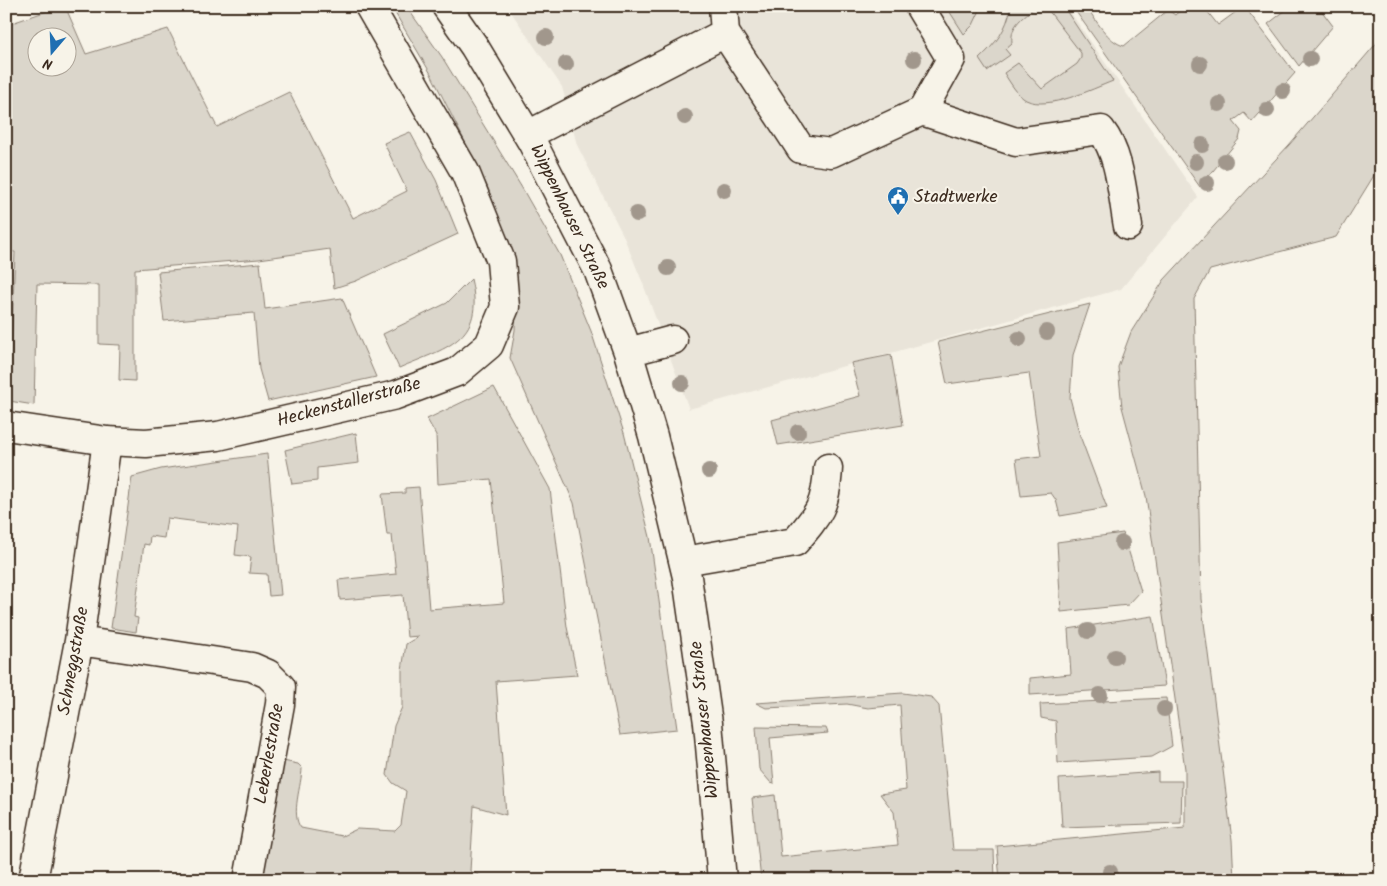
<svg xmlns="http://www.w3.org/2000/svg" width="1387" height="886" font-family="Kalam,sans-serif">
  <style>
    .built { fill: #e9e4d9 }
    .green { fill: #dbd6cb; stroke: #8b8074; fill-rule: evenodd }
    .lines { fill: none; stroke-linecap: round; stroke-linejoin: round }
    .minor-casing { stroke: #3b2a1e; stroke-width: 31 }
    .minor { stroke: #f7f3e8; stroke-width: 28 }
    .tree { fill: #a1978c }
    .labels { text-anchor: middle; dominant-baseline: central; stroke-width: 4; stroke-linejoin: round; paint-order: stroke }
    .poi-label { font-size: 18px; fill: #3b2a1e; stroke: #f7f3e8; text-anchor: start }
    .street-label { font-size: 18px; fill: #3b2a1e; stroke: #f7f3e8 }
  </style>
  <rect width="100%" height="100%" fill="#f7f3e8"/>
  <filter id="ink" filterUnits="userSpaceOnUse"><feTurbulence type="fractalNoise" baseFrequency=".02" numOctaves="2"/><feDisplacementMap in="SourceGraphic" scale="10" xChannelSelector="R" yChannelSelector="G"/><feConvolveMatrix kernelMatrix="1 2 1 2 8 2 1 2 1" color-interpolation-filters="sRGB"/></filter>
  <g filter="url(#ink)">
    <!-- built -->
    <path class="built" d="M 507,6 L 1066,6 L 1198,197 L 1121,289 L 689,409 L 642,281 L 623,235 L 577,145 L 562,87 Z"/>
    <!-- green -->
    <path class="green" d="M 62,6 L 65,6 L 86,54 L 168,29 L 217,127 L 289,92 L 353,218 L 407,191 L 384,143 L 410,132 L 436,180 L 458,234 L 356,281 L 334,288 L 330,249 L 259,259 L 135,269 L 135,381 L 119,380 L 120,345 L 99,344 L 99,285 L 37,284 L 34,405 L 9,401 L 15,252 L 6,251 L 6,25 ZM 38,38 L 68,38 L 68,68 L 38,68 Z
      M 391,6 L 406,6 L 442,57 L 522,188 L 560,255 L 591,331 L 624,433 L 650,537 L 677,729 L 620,735 L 574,503 L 510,358 L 515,330 L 517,278 L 508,242 L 487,186 L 431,74 Z
      M 946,6 L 982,6 L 973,25 L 964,34 Z
      M 1011,6 L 1036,6 C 1023,18 1010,24 1012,43 L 1005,49 L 1010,55 L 987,71 L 979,59 C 996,43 1007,30 1011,6 Z
      M 1045,6 L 1063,6 L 1113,81 C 1092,89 1048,111 1026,100 C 1018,96 1009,81 1004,73 L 1018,63 L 1042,89 L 1077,64 L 1081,58 L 1081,53 Z
      M 1072,6 L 1086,6 C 1095,19 1108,42 1124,46 L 1168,10 L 1175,15 L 1185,6 L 1203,6 L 1218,25 L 1244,6 L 1295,73 L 1252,122 L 1244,113 L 1233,121 L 1241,131 L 1239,139 L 1200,187 Z
      M 1291,6 L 1318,6 L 1333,26 L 1299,66 L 1268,24 Z
      M 1381,38 L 1381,164 L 1336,237 L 1210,270 L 1194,299 L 1201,599 L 1232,840 L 1234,880 L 1000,880 L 997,846 L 1185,828 L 1185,769 L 1146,496 L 1122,407 L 1118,367 L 1131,332 L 1164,280 L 1289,145 Z
      M 260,263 L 265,309 L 342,298 L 376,377 L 268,401 L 259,369 L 254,313 L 164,321 L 158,272 Z
      M 471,279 C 486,341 445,348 399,368 L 383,334 L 447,303 Z
      M 1090,304 L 1073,355 L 1070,398 L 1080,436 L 1107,508 L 1060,516 L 1056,500 L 1051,493 L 1021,496 L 1016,459 L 1041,456 L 1029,373 L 947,384 L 938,342 Z
      M 891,355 L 903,425 L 778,445 L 772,420 L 860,396 L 851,363 Z
      M 494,387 L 550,489 L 567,627 L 577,675 L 496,681 L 506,815 L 474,806 L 470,871 L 489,880 L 258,880 L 283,761 L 298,764 L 302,768 C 302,785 290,814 301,828 L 342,836 L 357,829 L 395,831 L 401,825 L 406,791 L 393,783 L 387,775 L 394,726 L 402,707 L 402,670 L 406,644 L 419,636 L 407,637 L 403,595 L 340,600 L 338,580 L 396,574 L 392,535 L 387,535 L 382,494 L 405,493 L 405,488 L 419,487 L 429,609 L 504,603 L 491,479 L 438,484 L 436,435 L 427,419 Z
      M 356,433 L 359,463 L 317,468 L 317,481 L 292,484 L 285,450 Z
      M 267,454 L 281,595 L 269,596 L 267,574 L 249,573 L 251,557 L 235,555 L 238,527 L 167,518 L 164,538 L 150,536 L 149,545 L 144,544 L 134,617 L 138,618 L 136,632 L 111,628 L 132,477 L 161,469 Z
      M 1123,533 L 1141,591 L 1128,605 L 1061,612 L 1057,542 Z
      M 1153,616 L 1165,686 L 1030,695 L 1030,678 L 1071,674 L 1068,629 Z
      M 903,693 L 931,697 L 939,706 L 953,850 L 994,850 L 995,880 L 761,880 L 752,798 L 775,795 L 781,857 L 898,845 L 894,812 L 880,794 L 906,790 L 900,705 L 868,708 L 847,704 L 766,708 L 756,703 Z
      M 1166,698 L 1172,746 L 1152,757 L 1058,763 L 1056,721 L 1041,718 L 1040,704 Z
      M 756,727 L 826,728 L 828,733 L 770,738 L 774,784 L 771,783 L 759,769 Z
      M 1158,772 L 1158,781 L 1182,781 L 1181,823 L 1062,827 L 1059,779 Z"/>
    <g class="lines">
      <!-- minor casing -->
      <g class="minor-casing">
        <path id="minor" d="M 446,6 L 474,46 L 532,142 L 598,270 L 628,352 L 653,436 L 687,577 L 708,723 L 722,880
          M 723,6 L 725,33 L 801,149 L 831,153 L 922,111 L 951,59 L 919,6
          M 922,111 L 1016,142 L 1101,130 C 1121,156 1122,194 1128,226
          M 528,135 L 725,33
          M 628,352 L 673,340
          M 6,426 L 107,441 L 146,443 L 218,436 L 396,395 L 457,372 L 489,345 L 505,307 L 501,261 L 465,172 L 369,6
          M 684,561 L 795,542 C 819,514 826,506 828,468
          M 79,641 L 252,667 L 268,674 L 281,687 L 280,704 L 248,880
          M 33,880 L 79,641 L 107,441"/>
      </g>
      <!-- minor -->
      <use href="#minor" class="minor"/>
    </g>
    <!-- trees -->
    <g class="tree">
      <circle cx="546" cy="37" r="8"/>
      <circle cx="914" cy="59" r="8"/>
      <circle cx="1310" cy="59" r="8"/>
      <circle cx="566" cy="64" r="8"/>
      <circle cx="1200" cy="64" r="8"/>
      <circle cx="1283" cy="91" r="8"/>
      <circle cx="1219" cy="104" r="8"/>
      <circle cx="1267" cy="110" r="8"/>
      <circle cx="685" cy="117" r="8"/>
      <circle cx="1202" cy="145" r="8"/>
      <circle cx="1225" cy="161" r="8"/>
      <circle cx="1196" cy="162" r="8"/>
      <circle cx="1207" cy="183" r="8"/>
      <circle cx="724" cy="190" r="8"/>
      <circle cx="637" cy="214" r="8"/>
      <circle cx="668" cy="268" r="8"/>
      <circle cx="1047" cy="332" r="8"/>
      <circle cx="1019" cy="339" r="8"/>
      <circle cx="682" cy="383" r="8"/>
      <circle cx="798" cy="432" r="8"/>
      <circle cx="709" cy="471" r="8"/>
      <circle cx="1122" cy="543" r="8"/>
      <circle cx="1088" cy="631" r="8"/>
      <circle cx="1115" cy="657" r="8"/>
      <circle cx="1100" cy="695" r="8"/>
      <circle cx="1164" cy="709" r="8"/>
      <circle cx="1110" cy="872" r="8"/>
    </g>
  </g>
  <!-- icons -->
  <defs>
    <g id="civic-pin" transform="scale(1.125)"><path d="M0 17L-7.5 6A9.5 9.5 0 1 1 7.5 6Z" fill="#1f6fb2" stroke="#f7f3e8"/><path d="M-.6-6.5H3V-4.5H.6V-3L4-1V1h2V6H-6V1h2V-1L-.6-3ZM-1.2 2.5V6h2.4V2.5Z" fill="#fff"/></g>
  </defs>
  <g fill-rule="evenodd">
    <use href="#civic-pin" x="898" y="197"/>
  </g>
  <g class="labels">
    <!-- poi labels -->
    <g class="poi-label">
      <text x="914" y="197">Stadtwerke</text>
    </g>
    <!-- street labels -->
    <g class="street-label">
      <text transform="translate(569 217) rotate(64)">Wippenhauser Straße</text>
      <text transform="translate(349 403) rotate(-15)">Heckenstallerstraße</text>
      <text transform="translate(74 661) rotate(-80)">Schneggstraße</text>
      <text transform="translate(705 720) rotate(-96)">Wippenhauser Straße</text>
      <text transform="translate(270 754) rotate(-80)">Leberlestraße</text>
    </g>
  </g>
  <!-- margin -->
  <rect width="1387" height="886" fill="none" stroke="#f7f3e8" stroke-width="25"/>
  <rect x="12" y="12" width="1362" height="861" fill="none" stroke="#3b2a1e" stroke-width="2" filter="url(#ink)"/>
  <!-- north arrow -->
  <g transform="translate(52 52) rotate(199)"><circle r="24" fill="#f7f3e8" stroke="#aca397"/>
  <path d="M0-4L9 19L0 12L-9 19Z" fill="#1f6fb2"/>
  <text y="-8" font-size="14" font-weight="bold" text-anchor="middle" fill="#3b2a1e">N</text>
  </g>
</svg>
